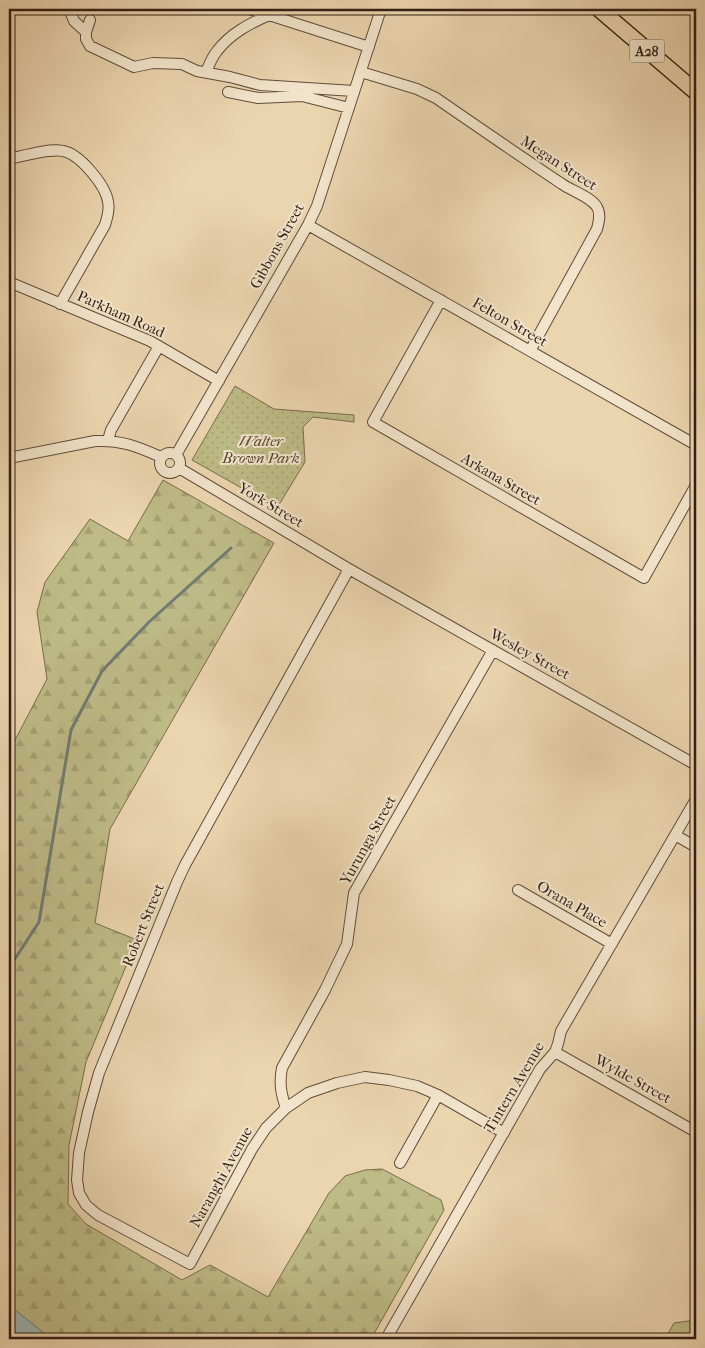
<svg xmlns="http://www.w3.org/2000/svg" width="705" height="1348" font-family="'IM FELL French Canon',serif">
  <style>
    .grass { fill: url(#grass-dots); stroke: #786c4c }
    .forest { fill: url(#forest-firs); stroke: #786c4c }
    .water { fill: #9bb7b3; stroke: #717a73 }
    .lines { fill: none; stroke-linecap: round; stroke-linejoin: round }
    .stream { stroke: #717a73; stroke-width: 3 }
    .minor-casing { stroke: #614c3a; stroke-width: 12 }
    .highway-casing { stroke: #331e13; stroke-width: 18 }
    .minor { stroke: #f2e4cb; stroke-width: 10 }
    .highway { stroke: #ebd5af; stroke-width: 15 }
    .labels { text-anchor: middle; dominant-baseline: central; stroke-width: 4; stroke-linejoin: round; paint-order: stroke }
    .shield { fill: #f2e4cb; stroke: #6c594a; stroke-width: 1 }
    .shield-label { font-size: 14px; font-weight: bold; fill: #331e13 }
    .street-label { font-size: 15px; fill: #331e13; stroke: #f2e4cb }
    .park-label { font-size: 15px; font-style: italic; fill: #564530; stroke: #f2e4cb }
  </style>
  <defs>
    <pattern id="grass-dots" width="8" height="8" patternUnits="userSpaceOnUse" patternTransform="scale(1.25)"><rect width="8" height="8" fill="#bebb86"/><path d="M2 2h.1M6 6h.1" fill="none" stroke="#a4a073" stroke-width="1.8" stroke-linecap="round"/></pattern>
    <pattern id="forest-firs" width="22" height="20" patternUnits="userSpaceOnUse" patternTransform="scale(1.25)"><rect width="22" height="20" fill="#bebb86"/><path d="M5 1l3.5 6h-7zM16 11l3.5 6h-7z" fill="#a4a073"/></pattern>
  </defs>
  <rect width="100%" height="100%" fill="#ebd5af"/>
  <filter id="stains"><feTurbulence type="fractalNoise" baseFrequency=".004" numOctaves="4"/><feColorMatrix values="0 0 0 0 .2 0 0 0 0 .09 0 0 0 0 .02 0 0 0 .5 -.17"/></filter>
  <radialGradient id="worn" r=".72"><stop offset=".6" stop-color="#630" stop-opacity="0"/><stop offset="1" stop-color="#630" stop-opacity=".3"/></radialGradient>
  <!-- grass -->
  <path class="grass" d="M 235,386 L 274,409 L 354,415 L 354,422 L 313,417 L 303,427 L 305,462 L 277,508 L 192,460 Z"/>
  <!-- forest -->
  <path class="forest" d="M 163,480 L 274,543 L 110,829 L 95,923 L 137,940 L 86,1062 L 69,1145 L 68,1204 L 86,1224 L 182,1280 L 210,1265 L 268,1297 L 329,1193 L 345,1176 L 365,1170 L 382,1169 L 441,1200 L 444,1210 L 371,1339 L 9,1339 L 9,740 L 14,742 L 47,679 L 37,612 L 45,582 L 90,519 L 128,541 Z
    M 696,1320 L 696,1339 L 665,1339 L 674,1323 Z"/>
  <!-- water -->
  <path class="water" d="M 9,1305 L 49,1337 L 53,1339 L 9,1339 Z"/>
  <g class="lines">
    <!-- stream -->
    <path class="stream" d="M 9,968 L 39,922 L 71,730 L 102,671 L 149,622 L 231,548"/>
    <!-- minor casing -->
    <g class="minor-casing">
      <path id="minor" d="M 69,9 L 74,21 L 86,32
        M 249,9 L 269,15
        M 90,20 L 86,32 L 86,39 L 90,46 L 134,67 L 153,63 L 182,64 L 197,71 L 230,77 L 260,85 L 354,91
        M 206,72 C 209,65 212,57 217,51 C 231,33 249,24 269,15 L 369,47
        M 361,72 L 417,89 L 436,98 C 478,127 520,156 562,184 C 572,191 591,197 597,207 C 601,214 599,222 597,229 L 530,351
        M 228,92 L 258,98 L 302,96 L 349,108
        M 9,159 C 23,156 49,148 63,151 C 80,154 106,186 108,202 C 110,210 107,218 105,225 L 60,304
        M 308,225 L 696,445
        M 9,282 L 150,341 L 219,381
        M 441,300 L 373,422 L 644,578 L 696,485
        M 108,440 L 111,430 L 159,346
        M160 463a10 10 0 1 1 20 0a10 10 0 1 1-20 0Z
        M 176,455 L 308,225 L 317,206 L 381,9
        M 9,458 L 95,441 C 122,440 136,446 161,457
        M 179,468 L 349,569 L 696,765
        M 349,569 L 185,865 L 177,882 L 99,1073 L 88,1112 L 79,1153 L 77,1180 L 79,1193 L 86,1205 L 98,1215 L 190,1264 L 252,1149 L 266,1128 L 286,1108 L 308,1093 L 337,1083 L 365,1077 L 389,1080 L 417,1086 L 438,1095 L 504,1133
        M 675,835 L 696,847
        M 518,890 L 612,944
        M 555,1052 L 696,1132
        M 286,1108 C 281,1094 279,1083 282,1068 L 325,990 L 347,944 L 354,893 L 493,650
        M 400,1163 L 438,1095
        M 386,1339 L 540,1069 L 555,1052 L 558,1044 L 561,1031 L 696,799"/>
    </g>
    <!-- highway casing -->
    <g class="highway-casing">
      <path id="highway" d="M 599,9 L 696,92"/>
    </g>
    <!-- minor -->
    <use href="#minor" class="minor"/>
    <!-- highway -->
    <use href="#highway" class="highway"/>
  </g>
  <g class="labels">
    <!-- shield labels -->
    <rect class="shield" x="629.5" y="39.5" width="35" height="23" rx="4"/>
    <g class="shield-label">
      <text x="647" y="51">A28</text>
    </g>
    <!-- street labels -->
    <g class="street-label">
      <text transform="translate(559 163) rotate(33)">Megan Street</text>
      <text transform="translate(277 246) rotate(-61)">Gibbons Street</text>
      <text transform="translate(121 314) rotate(24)">Parkham Road</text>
      <text transform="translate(510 322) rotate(30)">Felton Street</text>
      <text transform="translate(501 479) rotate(30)">Arkana Street</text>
      <text transform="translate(271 505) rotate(31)">York Street</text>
      <text transform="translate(530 654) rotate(29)">Wesley Street</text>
      <text transform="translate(368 840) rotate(-61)">Yurunga Street</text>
      <text transform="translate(572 904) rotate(30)">Orana Place</text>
      <text transform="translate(143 925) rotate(-68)">Robert Street</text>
      <text transform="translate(633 1079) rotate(29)">Wylde Street</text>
      <text transform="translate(514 1087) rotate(-59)">Tintern Avenue</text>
      <text transform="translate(221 1177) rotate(-61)">Naranghi Avenue</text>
    </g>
    <!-- park labels -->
    <g class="park-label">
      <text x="261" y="441">Walter<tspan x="261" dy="17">Brown Park</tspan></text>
    </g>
  </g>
  <!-- margin -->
  <rect width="705" height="1348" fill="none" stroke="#ebd5af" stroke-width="30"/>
  <rect x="10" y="10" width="685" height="1328" fill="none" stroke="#331e13" stroke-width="2.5"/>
  <rect x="15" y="15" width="675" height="1318" fill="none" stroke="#331e13"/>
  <rect width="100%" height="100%" filter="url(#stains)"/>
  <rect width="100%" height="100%" fill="url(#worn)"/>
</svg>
